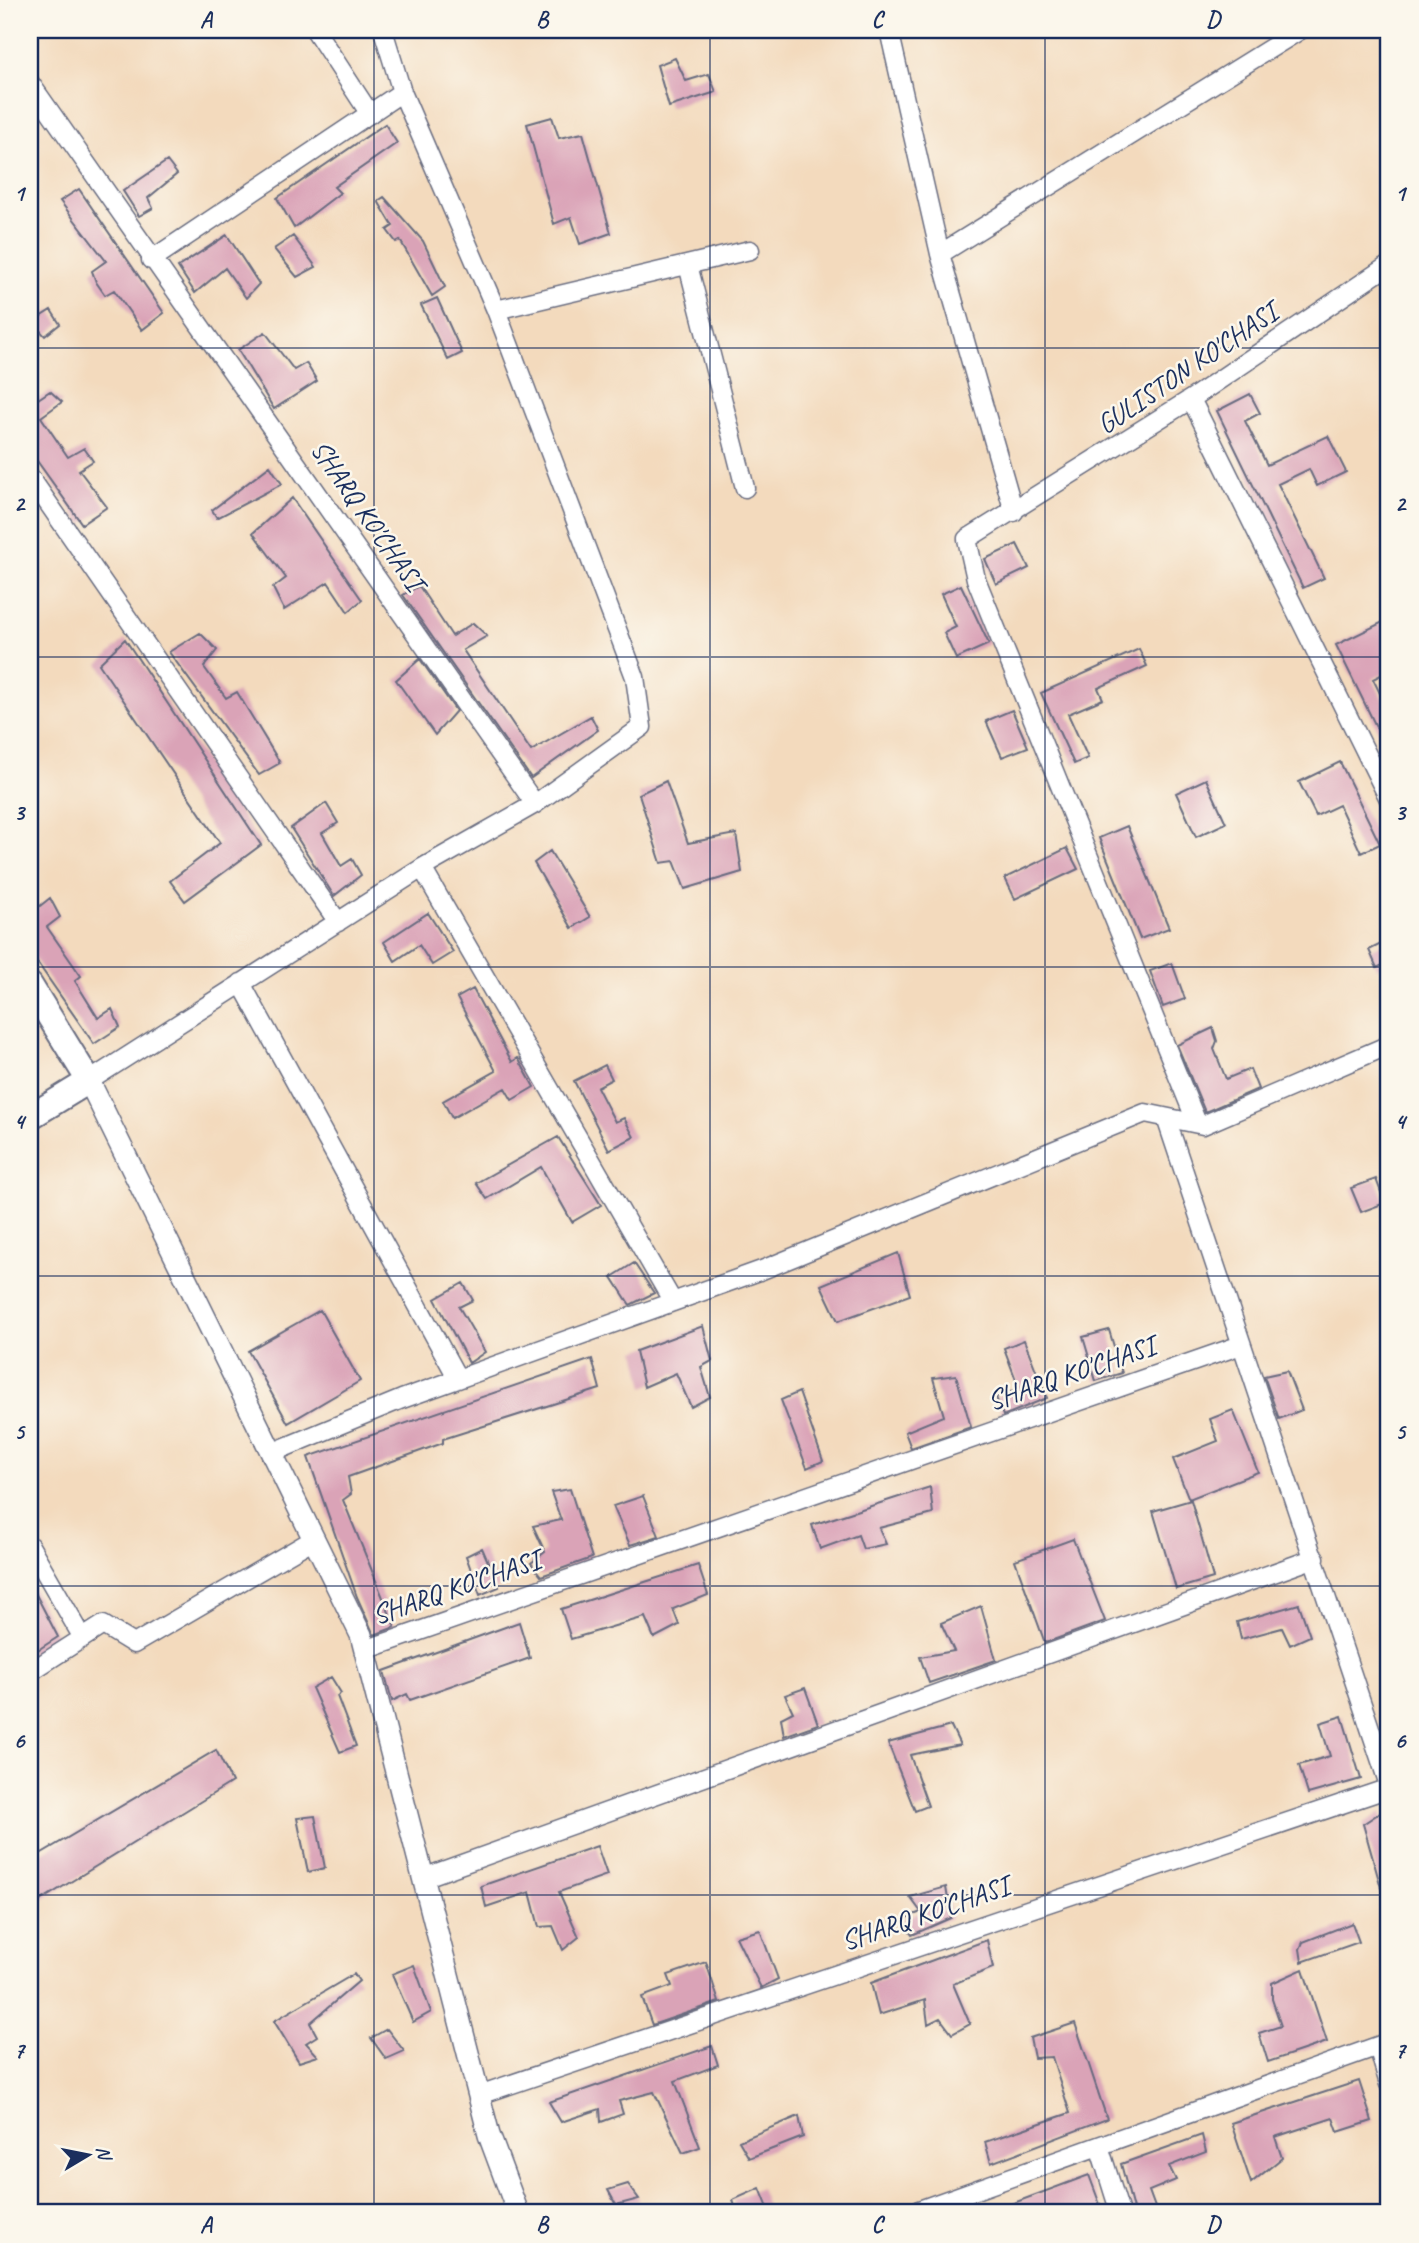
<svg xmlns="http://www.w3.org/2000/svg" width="1419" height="2243" font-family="Caveat,sans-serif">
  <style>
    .building { fill: #daa3b7 }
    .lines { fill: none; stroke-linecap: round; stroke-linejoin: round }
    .minor-casing { stroke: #676b7f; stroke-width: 21 }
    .tertiary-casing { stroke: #676b7f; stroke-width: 24 }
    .secondary-casing { stroke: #676b7f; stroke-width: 28 }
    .minor { stroke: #fff; stroke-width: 18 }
    .tertiary { stroke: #fff; stroke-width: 21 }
    .secondary { stroke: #fff; stroke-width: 24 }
    .grid { fill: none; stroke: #1b2f5e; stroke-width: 2; stroke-opacity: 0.55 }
    .labels { text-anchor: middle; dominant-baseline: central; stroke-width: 5; stroke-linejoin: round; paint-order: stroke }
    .street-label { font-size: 28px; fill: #1b2f5e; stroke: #fbf7ec }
    .neatline { fill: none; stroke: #1b2f5e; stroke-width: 2.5 }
    .grid-label { font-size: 23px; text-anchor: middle; font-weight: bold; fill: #1b2f5e }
  </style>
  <rect width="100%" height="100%" fill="#fbf7ec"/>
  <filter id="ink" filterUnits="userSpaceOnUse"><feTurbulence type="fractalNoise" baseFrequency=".0143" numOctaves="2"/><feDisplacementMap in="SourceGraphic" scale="14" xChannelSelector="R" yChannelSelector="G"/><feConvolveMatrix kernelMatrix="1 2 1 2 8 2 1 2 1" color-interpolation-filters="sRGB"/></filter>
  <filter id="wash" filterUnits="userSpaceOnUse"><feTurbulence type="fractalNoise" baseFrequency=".00686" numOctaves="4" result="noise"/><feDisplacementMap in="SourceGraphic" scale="28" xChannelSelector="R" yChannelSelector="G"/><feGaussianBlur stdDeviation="1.57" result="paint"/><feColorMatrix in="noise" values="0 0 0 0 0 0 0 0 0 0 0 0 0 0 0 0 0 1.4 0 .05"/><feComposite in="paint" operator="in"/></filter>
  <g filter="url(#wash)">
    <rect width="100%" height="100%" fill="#f3dabd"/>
    <g id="blocks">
      <!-- building -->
      <path class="building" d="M 675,58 L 686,81 L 709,74 L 716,92 L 669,107 L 657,65 Z
        M 552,117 L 559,138 L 583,133 L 611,233 L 580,244 L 571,217 L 554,224 L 527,124 Z
        M 385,124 L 397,143 L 334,187 L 340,193 L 294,228 L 277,198 Z
        M 167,161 L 177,174 L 148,198 L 153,208 L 139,216 L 123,191 Z
        M 79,189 L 164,313 L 142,330 L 114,290 L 105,295 L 96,282 L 92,271 L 106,261 L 60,201 Z
        M 384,197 L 423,241 L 445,287 L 432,296 L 400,240 L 396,242 L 387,230 L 393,226 L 378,201 Z
        M 227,235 L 259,284 L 246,298 L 225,268 L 195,293 L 178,267 Z
        M 293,236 L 316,267 L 297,277 L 274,249 Z
        M 437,298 L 462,353 L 448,360 L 421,305 Z
        M 51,310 L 60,324 L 45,336 L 32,322 Z
        M 265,332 L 294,370 L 306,363 L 317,381 L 274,409 L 238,350 Z
        M 50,391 L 62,402 L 41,417 L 68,457 L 84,448 L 93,461 L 79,470 L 107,507 L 82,524 L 30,451 L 30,399 L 32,403 Z
        M 1250,394 L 1260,413 L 1245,421 L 1267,465 L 1328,436 L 1346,472 L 1317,486 L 1309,469 L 1278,484 L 1324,578 L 1303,588 L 1217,411 Z
        M 270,466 L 282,484 L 217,518 L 212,510 Z
        M 292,498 L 362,600 L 348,612 L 328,582 L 284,610 L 273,588 L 286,578 L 253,533 Z
        M 1017,544 L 1029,568 L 996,584 L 985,559 Z
        M 961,585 L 989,644 L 956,659 L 944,633 L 956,627 L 941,594 Z
        M 419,586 L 452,636 L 473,623 L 487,636 L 463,650 L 531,751 L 591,716 L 598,730 L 531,778 L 403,595 Z
        M 1389,619 L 1389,671 L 1373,679 L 1389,712 L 1389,753 L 1336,645 Z
        M 200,633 L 217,650 L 204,667 L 226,698 L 237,692 L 280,763 L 259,775 L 169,652 Z
        M 125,639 L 261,845 L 185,901 L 170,881 L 220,843 L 99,664 Z
        M 1139,649 L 1147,666 L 1098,688 L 1103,699 L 1068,714 L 1088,758 L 1074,764 L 1041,693 Z
        M 420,659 L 456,711 L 435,735 L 396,680 Z
        M 1012,710 L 1028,747 L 1002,757 L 986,721 Z
        M 1340,762 L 1380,844 L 1361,853 L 1339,805 L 1316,816 L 1299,782 Z
        M 1206,779 L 1226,823 L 1196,837 L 1176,793 Z
        M 666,781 L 688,843 L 736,834 L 742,872 L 685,889 L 674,861 L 661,863 L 639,794 Z
        M 326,803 L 338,823 L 322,833 L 341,866 L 352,859 L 361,875 L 334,896 L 291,828 Z
        M 1127,826 L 1169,928 L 1140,939 L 1099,838 Z
        M 1067,848 L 1078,869 L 1015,899 L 1005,878 Z
        M 550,851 L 590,917 L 572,928 L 534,863 Z
        M 50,898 L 60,917 L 47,927 L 81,976 L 75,981 L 98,1018 L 112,1009 L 120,1027 L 94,1044 L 30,952 L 30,902 L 35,910 Z
        M 428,913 L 453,952 L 432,965 L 419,945 L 395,961 L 384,942 Z
        M 1389,940 L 1389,962 L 1377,968 L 1369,950 Z
        M 1172,963 L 1185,999 L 1163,1007 L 1150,971 Z
        M 473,989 L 512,1062 L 518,1058 L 534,1087 L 512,1100 L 505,1088 L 452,1118 L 443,1101 L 496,1071 L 457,998 Z
        M 1213,1028 L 1217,1041 L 1214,1049 L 1226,1079 L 1250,1069 L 1258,1089 L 1205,1112 L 1177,1045 Z
        M 605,1065 L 612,1079 L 597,1087 L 615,1122 L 624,1118 L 634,1137 L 609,1150 L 574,1081 Z
        M 558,1137 L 601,1205 L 572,1222 L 541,1167 L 487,1199 L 476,1183 Z
        M 1376,1179 L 1385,1203 L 1361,1212 L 1351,1188 Z
        M 898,1253 L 910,1295 L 838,1321 L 821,1285 Z
        M 634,1263 L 654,1293 L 630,1305 L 612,1277 Z
        M 463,1283 L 473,1300 L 459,1307 L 485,1352 L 469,1363 L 435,1299 Z
        M 320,1310 L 360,1381 L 288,1423 L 248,1351 Z
        M 703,1326 L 712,1361 L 701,1367 L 710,1397 L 691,1407 L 676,1373 L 644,1387 L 636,1351 Z
        M 1109,1330 L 1122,1373 L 1096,1381 L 1083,1337 Z
        M 1024,1340 L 1047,1398 L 1003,1416 L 996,1397 L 1019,1388 L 1004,1348 Z
        M 592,1359 L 600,1389 L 443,1439 L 443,1443 L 348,1477 L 351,1494 L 343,1500 L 395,1627 L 374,1635 L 357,1597 L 308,1457 Z
        M 1287,1371 L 1302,1410 L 1279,1419 L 1264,1376 Z
        M 956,1375 L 971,1427 L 911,1448 L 905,1432 L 944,1416 L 933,1378 Z
        M 799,1392 L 823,1461 L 807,1468 L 781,1400 Z
        M 1233,1410 L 1258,1472 L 1189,1499 L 1173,1459 L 1218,1441 L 1210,1419 Z
        M 930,1487 L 933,1514 L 879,1528 L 886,1544 L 863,1549 L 858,1535 L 820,1549 L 812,1525 Z
        M 570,1489 L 592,1558 L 541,1576 L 531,1563 L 545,1552 L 533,1526 L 561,1520 L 551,1492 Z
        M 643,1496 L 659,1536 L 630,1545 L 613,1506 Z
        M 1191,1500 L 1213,1578 L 1176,1589 L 1153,1511 Z
        M 1073,1539 L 1105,1621 L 1045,1643 L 1015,1560 Z
        M 482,1548 L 499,1587 L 480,1595 L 466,1556 Z
        M 698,1565 L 708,1595 L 673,1609 L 679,1625 L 654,1638 L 645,1617 L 571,1639 L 561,1609 Z
        M 30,1583 L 58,1637 L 30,1655 Z
        M 1299,1604 L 1310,1636 L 1290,1645 L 1282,1628 L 1241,1639 L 1237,1622 Z
        M 981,1606 L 996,1660 L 929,1683 L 920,1657 L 954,1651 L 941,1623 Z
        M 519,1622 L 530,1658 L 410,1700 L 407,1694 L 392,1701 L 384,1671 Z
        M 331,1677 L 341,1693 L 337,1696 L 356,1746 L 340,1752 L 312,1688 Z
        M 805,1688 L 818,1724 L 784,1736 L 781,1718 L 793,1712 L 785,1695 Z
        M 1342,1716 L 1361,1779 L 1308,1794 L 1299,1765 L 1330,1756 L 1320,1723 Z
        M 951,1726 L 960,1745 L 910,1755 L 928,1806 L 915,1811 L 888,1743 Z
        M 216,1750 L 232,1782 L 30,1907 L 30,1860 Z
        M 1381,1812 L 1389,1839 L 1389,1898 L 1384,1898 L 1363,1824 Z
        M 315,1816 L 325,1868 L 308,1872 L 297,1818 Z
        M 597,1846 L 607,1875 L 559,1892 L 579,1937 L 563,1950 L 553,1926 L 539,1927 L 530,1892 L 486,1907 L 481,1886 Z
        M 946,1887 L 951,1918 L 912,1935 L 901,1920 L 921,1912 L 910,1897 Z
        M 1352,1923 L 1359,1942 L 1302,1962 L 1300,1949 L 1303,1942 Z
        M 760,1930 L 778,1979 L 761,1988 L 736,1937 Z
        M 987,1940 L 993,1968 L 953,1984 L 970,2024 L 952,2034 L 940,2018 L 928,2024 L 925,2000 L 879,2015 L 871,1983 Z
        M 706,1962 L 719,2002 L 652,2025 L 642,1997 L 672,1986 L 668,1975 Z
        M 414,1965 L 431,2012 L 413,2022 L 392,1974 Z
        M 1303,1969 L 1327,2042 L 1268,2062 L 1259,2033 L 1281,2026 L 1272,1999 L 1272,1983 Z
        M 354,1974 L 359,1981 L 310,2023 L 317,2036 L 306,2043 L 318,2056 L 299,2062 L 274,2021 Z
        M 1075,2023 L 1107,2119 L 991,2163 L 985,2142 L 1070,2113 L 1052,2057 L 1034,2058 L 1030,2038 Z
        M 387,2029 L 404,2051 L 386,2059 L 371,2038 Z
        M 712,2046 L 718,2065 L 675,2081 L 700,2147 L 683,2153 L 654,2092 L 619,2101 L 623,2114 L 601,2122 L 600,2109 L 561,2122 L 549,2102 Z
        M 1359,2081 L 1372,2121 L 1338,2132 L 1333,2118 L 1275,2137 L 1282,2158 L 1251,2183 L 1231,2123 Z
        M 799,2116 L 803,2137 L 749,2158 L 739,2141 Z
        M 1202,2135 L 1206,2152 L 1169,2166 L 1176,2180 L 1149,2191 L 1157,2213 L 1134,2213 L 1121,2164 Z
        M 1089,2175 L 1102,2210 L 1091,2213 L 995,2213 L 995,2210 Z
        M 628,2184 L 639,2199 L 616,2205 L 608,2190 Z
        M 760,2188 L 770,2213 L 737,2213 L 733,2200 Z"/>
    </g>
  </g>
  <g filter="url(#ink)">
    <use href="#blocks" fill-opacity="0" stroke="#676b7f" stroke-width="2"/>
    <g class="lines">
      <!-- minor casing -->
      <g class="minor-casing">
        <path id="minor" d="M 315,30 L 370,114
          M 889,30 L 940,254 L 1014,512
          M 30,83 L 535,804
          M 402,92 L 496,310 L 750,250
          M 940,254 L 1300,30
          M 151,260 L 402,92 L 383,30
          M 688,265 L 745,488
          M 1191,399 L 1389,799
          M 30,477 L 338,922
          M 422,868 L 673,1302
          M 241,983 L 458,1379
          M 89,1081 L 422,868 L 535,804 L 642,727 L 635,677 L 496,310
          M 1166,1118 L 1389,1785
          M 1197,1123 L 976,579 L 967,539 L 1191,399 L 1389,265
          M 271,1453 L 402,1399 L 762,1270 L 1145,1113 L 1203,1125 L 1389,1045
          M 30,1546 L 83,1638
          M 365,1650 L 1241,1345
          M 30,1672 L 103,1625 L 134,1644 L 314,1539
          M 423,1878 L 1315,1558
          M 1378,2046 L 1389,2084
          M 479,2095 L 1389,1788
          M 1099,2146 L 1120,2213
          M 911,2213 L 1389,2042"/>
      </g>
      <!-- tertiary casing -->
      <g class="tertiary-casing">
        <path id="tertiary" d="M 89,1081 L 361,1635 L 489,2135 L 518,2213"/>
      </g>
      <!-- secondary casing -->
      <g class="secondary-casing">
        <path id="secondary" d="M 30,985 L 89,1081 L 30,1117"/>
      </g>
      <!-- minor -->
      <use href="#minor" class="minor"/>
      <!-- tertiary -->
      <use href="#tertiary" class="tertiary"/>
      <!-- secondary -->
      <use href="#secondary" class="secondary"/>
    </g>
  </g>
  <!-- grid -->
  <path class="grid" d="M 374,30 L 374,2213M 710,30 L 710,2213M 1045,30 L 1045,2213M 30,348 L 1389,348M 30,657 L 1389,657M 30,967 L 1389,967M 30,1276 L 1389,1276M 30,1586 L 1389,1586M 30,1895 L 1389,1895"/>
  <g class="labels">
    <!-- street labels -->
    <g class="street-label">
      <text transform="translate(1187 368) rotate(-34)">GULISTON KO'CHASI</text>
      <text transform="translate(368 515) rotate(55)">SHARQ KO'CHASI</text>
      <text transform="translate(1071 1373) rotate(-19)">SHARQ KO'CHASI</text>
      <text transform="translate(456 1587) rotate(-19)">SHARQ KO'CHASI</text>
      <text transform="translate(925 1913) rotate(-19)">SHARQ KO'CHASI</text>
    </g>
  </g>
  <!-- margin -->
  <rect width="1419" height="2243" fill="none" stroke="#fbf7ec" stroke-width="77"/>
  <!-- north arrow -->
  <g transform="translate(88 2155) rotate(80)" stroke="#fbf7ec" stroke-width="5" paint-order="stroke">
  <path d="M0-5L12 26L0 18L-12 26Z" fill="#1b2f5e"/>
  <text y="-10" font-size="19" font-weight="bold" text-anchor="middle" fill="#1b2f5e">N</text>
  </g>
  <rect x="38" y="38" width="1342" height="2166" class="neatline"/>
  <g class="grid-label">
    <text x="206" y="27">A</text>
    <text x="542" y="27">B</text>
    <text x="877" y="27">C</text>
    <text x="1213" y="27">D</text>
    <text x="19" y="201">1</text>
    <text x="1400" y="201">1</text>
    <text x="19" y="511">2</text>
    <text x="1400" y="511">2</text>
    <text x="19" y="820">3</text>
    <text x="1400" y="820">3</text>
    <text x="19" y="1129">4</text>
    <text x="1400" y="1129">4</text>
    <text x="19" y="1439">5</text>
    <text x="1400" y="1439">5</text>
    <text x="19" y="1748">6</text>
    <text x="1400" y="1748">6</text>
    <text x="19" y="2058">7</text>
    <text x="1400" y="2058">7</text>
    <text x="206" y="2232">A</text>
    <text x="542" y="2232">B</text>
    <text x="877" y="2232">C</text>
    <text x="1213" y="2232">D</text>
  </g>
</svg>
